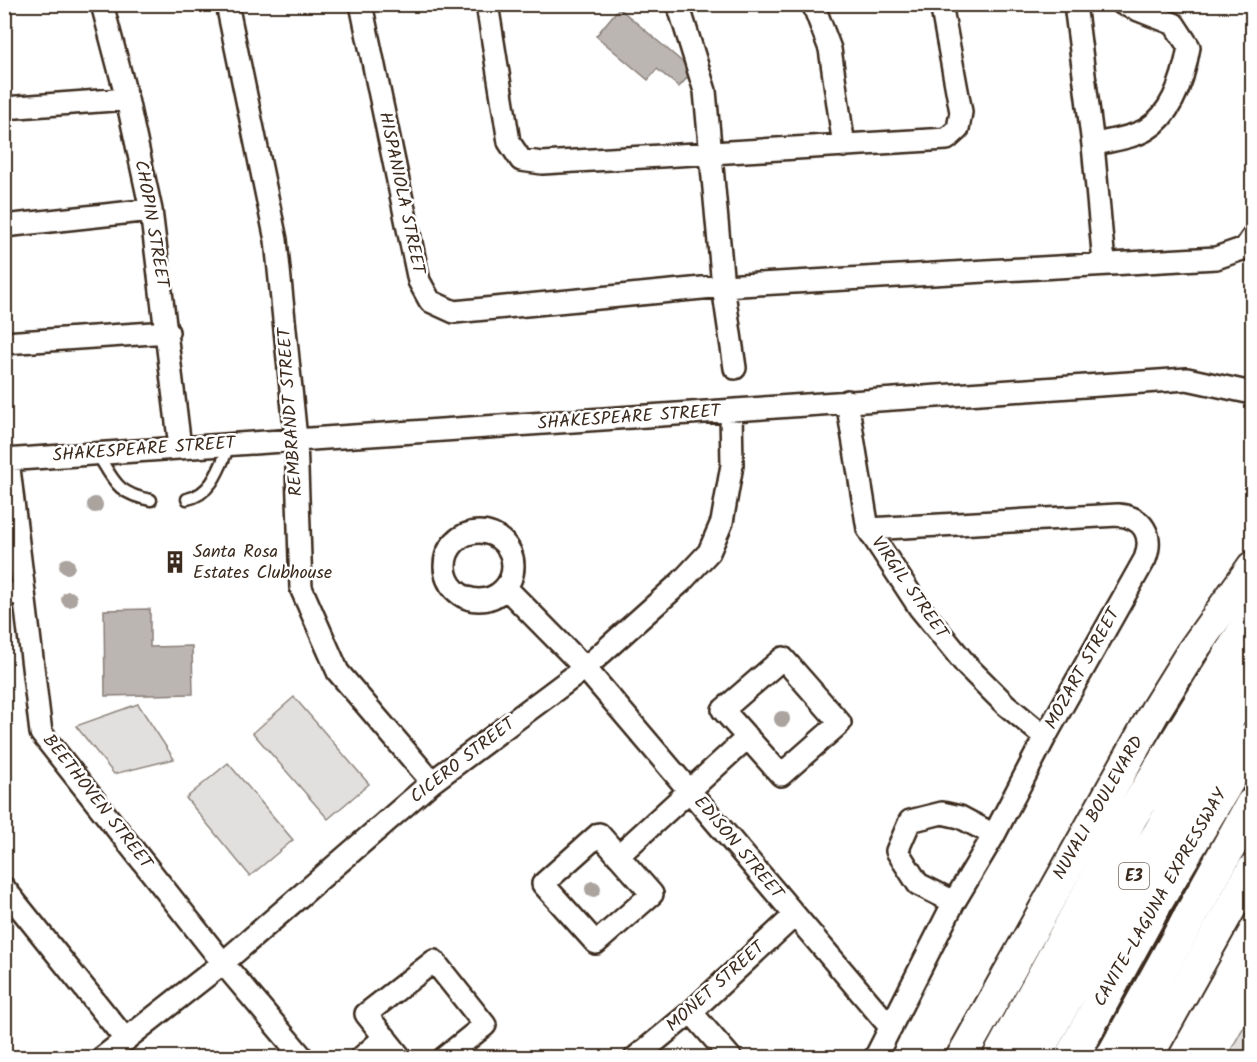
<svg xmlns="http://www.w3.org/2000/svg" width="1257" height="1062" font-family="Kalam,sans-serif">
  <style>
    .green { fill: #e2e0de; stroke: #8e857e; stroke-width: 1.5 }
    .water { fill: #bcb6b3; stroke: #887e77; stroke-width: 1.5 }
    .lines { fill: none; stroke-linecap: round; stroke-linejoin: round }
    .service-casing { stroke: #3b2a1e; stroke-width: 15 }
    .minor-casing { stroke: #3b2a1e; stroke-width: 26 }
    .secondary-casing { stroke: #3b2a1e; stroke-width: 34 }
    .motorway-casing { stroke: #3b2a1e; stroke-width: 38 }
    .service { stroke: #fff; stroke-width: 10 }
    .minor { stroke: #fff; stroke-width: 21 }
    .secondary { stroke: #fff; stroke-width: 30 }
    .motorway { stroke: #fff; stroke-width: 33 }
    .tree { fill: #aaa39e }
    .labels { text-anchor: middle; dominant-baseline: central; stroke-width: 5; stroke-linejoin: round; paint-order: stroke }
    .shield { fill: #fff; stroke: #766a62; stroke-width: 1.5 }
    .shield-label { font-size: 16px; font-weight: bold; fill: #3b2a1e }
    .street-label { font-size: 18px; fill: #3b2a1e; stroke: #fff }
    .poi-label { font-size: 18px; fill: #3b2a1e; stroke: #fff; text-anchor: start }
  </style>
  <rect width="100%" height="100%" fill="#fff"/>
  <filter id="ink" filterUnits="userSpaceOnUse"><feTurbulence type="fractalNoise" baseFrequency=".0167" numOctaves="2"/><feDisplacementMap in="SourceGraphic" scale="12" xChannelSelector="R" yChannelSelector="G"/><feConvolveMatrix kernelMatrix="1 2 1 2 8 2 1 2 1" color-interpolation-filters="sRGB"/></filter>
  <g filter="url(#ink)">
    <!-- green -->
    <path class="green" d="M 294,697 L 369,784 L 328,819 L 253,733 Z
      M 138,704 L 174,759 L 114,774 L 76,726 Z
      M 228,763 L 293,840 L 250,876 L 186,798 Z
      M 1252,1012 L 1252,1057 L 1227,1057 Z"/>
    <!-- water -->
    <path class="water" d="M 619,8 L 693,71 L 679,87 L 657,69 L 648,80 L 596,36 Z
      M 150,609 L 150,647 L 192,646 L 193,694 L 105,696 L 104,610 Z"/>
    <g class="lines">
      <!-- service casing -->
      <g class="service-casing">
        <path id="service" d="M 97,453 C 114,481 117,494 151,500
          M 187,499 C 213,494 220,466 230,444"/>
      </g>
      <!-- minor casing -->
      <g class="minor-casing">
        <path id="minor" d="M 102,4 L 127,99 L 151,210 L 180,447
          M 227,4 L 276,240 L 296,439 L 301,588 L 338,672 L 432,782
          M 361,4 L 419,281 L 430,301 L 454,312 L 723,286 L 1216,258 L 1245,248 L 1252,238
          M 487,4 L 509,142 L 521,160 L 542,163 L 947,139 L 958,129 L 961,112 L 941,4
          M 678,4 L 705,91 L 723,286 L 735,368
          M 813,4 L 830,49 L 844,146
          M 1075,4 L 1093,145 L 1104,263
          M 4,108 L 127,99
          M 1093,145 C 1110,140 1133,138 1147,129 C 1173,113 1184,76 1189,47 L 1174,24 L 1123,4
          M 4,226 L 151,210
          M 4,343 L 168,332
          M 847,401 L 868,529 L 919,607 L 967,666 L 1005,704 L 1045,737
          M 4,460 L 1187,379 L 1252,393
          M 8,460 L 41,733 L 223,963 L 303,1058
          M 868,529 L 1118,515 C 1143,517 1154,535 1145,559 L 1045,737 L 994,835 L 954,902 L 875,1058
          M445 566a34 34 0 1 1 68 0a34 34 0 1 1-68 0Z
          M 506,588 L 585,668 L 891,1028
          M 4,594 L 23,593
          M 783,658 L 840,723 L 781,775 L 723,710 Z
          M 599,834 L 652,894 L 596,943 L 543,884 Z
          M 618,856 L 748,737
          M 4,888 L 126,1040
          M 954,902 L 918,884 L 897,851 L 910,821 L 942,813 L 960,817 L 994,835
          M 691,1012 L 731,1058
          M 102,1058 L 223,963 L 432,782 L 585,668 L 681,582 L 709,552 L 722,522 L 732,465 L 731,411
          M 361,1058 L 385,1037
          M 401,1058 L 366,1014 L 434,961 L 485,1025 L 444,1058
          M 635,1058 L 691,1012 L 795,915"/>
      </g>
      <!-- secondary casing -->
      <g class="secondary-casing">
        <path id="secondary" d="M 961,1058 L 1155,711 L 1191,653 L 1252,567
          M 1147,1058 L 1252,870"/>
      </g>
      <!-- motorway casing -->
      <g class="motorway-casing">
        <path id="motorway" d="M 999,1058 L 1130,818 L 1252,619
          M 1033,1058 L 1110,918 L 1252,676
          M 1071,1058 L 1157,900 L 1252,739
          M 1112,1058 L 1252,805"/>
      </g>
      <!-- service -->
      <use href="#service" class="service"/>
      <!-- minor -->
      <use href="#minor" class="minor"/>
      <!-- secondary -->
      <use href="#secondary" class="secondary"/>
      <!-- motorway -->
      <use href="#motorway" class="motorway"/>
    </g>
    <!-- trees -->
    <g class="tree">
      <circle cx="95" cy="505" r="8"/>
      <circle cx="67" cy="566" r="8"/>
      <circle cx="69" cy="599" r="8"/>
      <circle cx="782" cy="719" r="8"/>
      <circle cx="593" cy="889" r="8"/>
    </g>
  </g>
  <!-- icons -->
  <defs>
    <g id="building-bare" transform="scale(1.8)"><path d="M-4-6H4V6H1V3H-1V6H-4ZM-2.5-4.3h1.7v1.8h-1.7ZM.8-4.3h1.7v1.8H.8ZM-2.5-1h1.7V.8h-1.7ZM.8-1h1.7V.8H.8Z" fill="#3b2a1e" stroke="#fff" stroke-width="2.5" paint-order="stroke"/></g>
  </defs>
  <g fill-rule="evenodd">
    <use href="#building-bare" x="175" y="562"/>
  </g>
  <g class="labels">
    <!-- shield labels -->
    <rect class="shield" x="1119" y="863" width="30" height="26" rx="4.5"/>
    <g class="shield-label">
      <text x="1134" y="876">E3</text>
    </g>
    <!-- street labels -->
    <g class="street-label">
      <text transform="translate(401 193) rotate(78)">HISPANIOLA STREET</text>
      <text transform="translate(151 224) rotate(80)">CHOPIN STREET</text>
      <text transform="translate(291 412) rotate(-94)">REMBRANDT STREET</text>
      <text transform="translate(629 418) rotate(-4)">SHAKESPEARE STREET</text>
      <text transform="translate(144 450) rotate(-4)">SHAKESPEARE STREET</text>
      <text transform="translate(909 588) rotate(55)">VIRGIL STREET</text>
      <text transform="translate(1083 669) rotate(-61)">MOZART STREET</text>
      <text transform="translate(463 761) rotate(-38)">CICERO STREET</text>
      <text transform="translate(97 802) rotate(52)">BEETHOVEN STREET</text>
      <text transform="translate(1099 808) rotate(-60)">NUVALI BOULEVARD</text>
      <text transform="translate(738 848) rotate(50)">EDISON STREET</text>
      <text transform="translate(1161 898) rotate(-60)">CAVITE–LAGUNA EXPRESSWAY</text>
      <text transform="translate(716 987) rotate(-42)">MONET STREET</text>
    </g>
    <!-- poi labels -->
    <g class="poi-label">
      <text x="193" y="552">Santa Rosa<tspan x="193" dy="21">Estates Clubhouse</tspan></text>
    </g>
  </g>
  <!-- margin -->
  <rect width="1257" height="1062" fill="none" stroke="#fff" stroke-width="24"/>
  <rect x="12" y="12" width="1233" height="1038" fill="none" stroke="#3b2a1e" stroke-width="2" filter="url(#ink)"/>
</svg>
